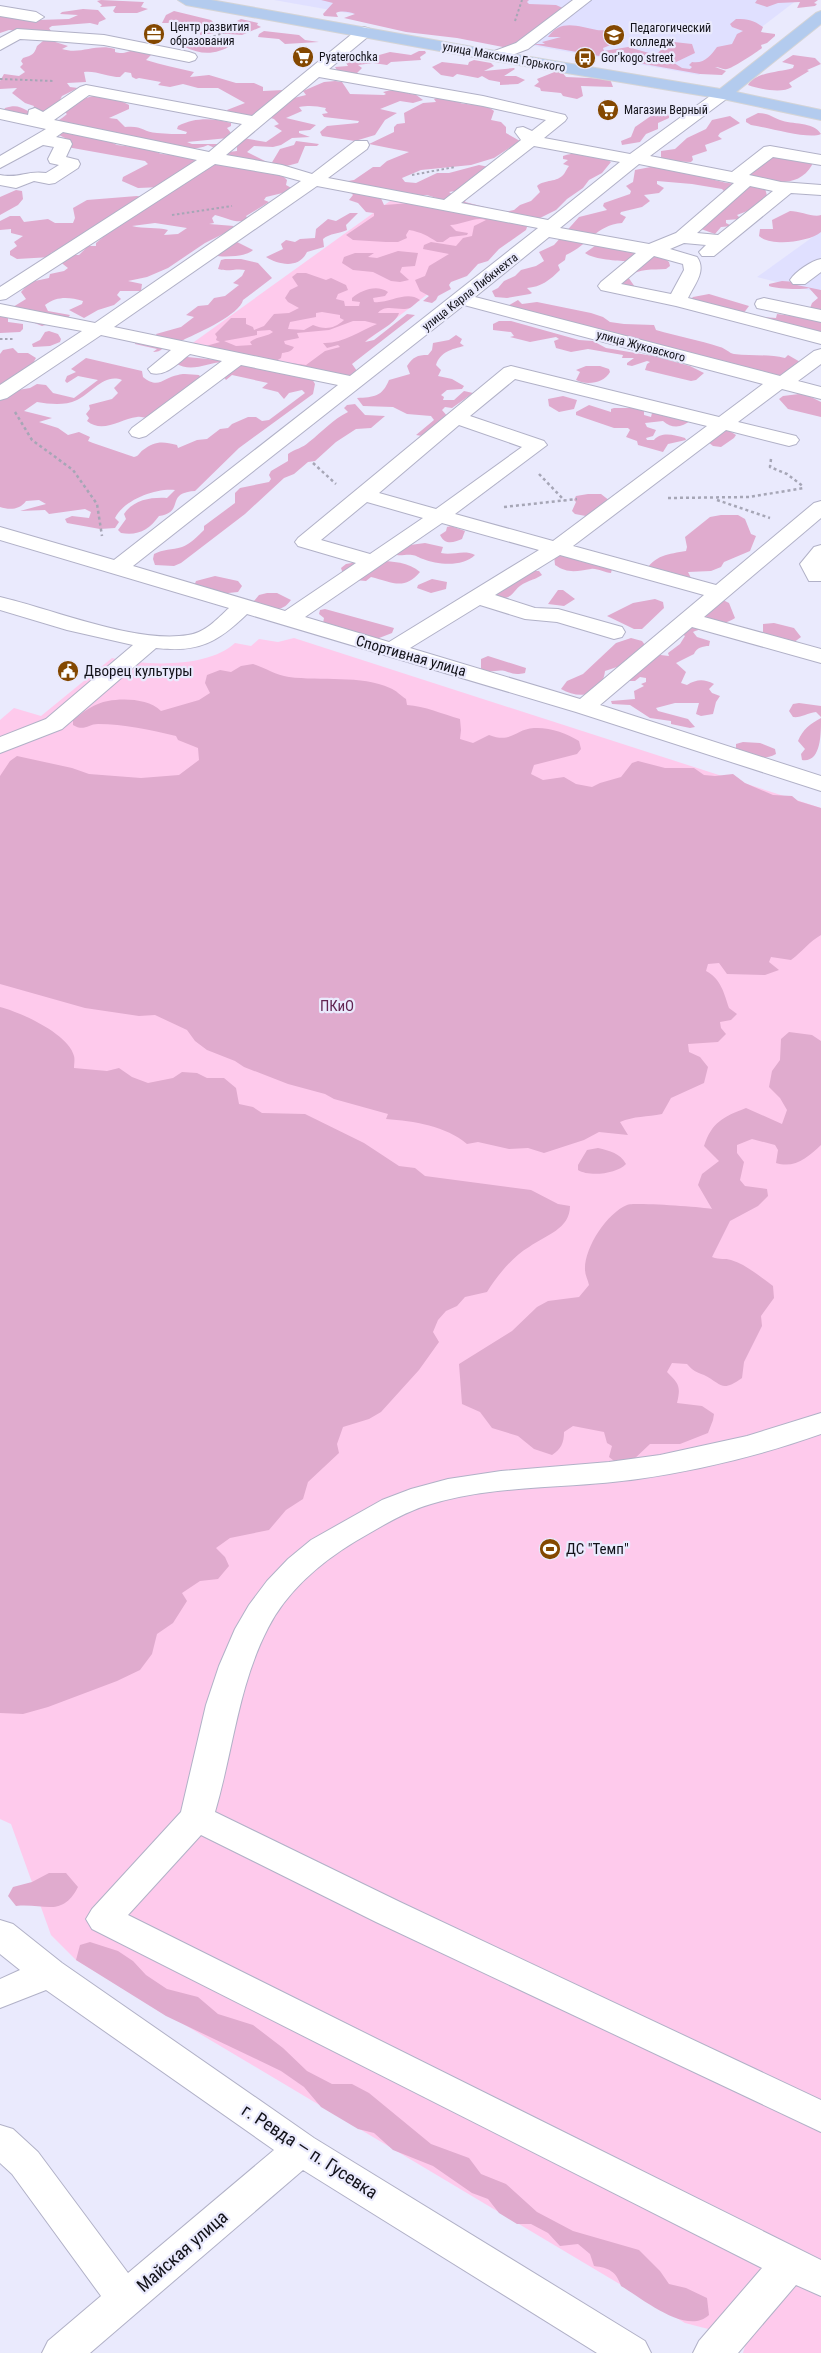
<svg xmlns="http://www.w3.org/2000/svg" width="821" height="2353" font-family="'Roboto Condensed',sans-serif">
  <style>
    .built { fill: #e0e0ff }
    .green { fill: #fecaec }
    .forest { fill: #e0abce; fill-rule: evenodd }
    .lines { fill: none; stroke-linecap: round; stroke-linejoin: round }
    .minor-casing { stroke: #b1b1c7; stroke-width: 2 }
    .major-casing { stroke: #d4d4d6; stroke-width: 2 }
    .path-far1 { stroke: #a6a6b6; stroke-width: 2; stroke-dasharray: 2.5 2.5; stroke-linecap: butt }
    .path { stroke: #a6a6b6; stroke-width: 2.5; stroke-dasharray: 3 3; stroke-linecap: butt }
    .minor { fill: #fff; fill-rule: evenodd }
    .major { fill: #b3cbee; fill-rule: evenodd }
    .labels { text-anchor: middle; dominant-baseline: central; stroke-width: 4.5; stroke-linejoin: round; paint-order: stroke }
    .far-poi-label { font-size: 12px; fill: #121219; stroke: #eaeafd; text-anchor: start }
    .far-street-label { font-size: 12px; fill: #121219; stroke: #eaeafd }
    .street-label { font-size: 15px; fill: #121219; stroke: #eaeafd }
    .poi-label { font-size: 15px; fill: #121219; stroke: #eaeafd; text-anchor: start }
    .park-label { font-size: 15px; fill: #632552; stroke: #eaeafd }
    .near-street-label { font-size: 18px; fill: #121219; stroke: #eaeafd }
  </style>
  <rect width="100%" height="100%" fill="#eaeafd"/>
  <!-- built -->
  <path class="built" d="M 274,0 L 797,0 L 699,75 Z
    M 821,231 L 821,293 L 757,277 Z"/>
  <!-- green -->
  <path class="green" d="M 397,196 L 524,220 L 321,376 L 187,347 Z
    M 294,638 L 821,808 L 821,2353 L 743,2353 L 747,2339 L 685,2323 L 76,1960 L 51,1935 L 11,1824 L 0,1819 L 0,720 L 14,708 L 41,716 L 112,658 C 147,666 208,668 235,643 L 251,646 L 259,639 L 278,642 Z"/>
  <!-- forest -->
  <path class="forest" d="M 101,0 L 144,2 L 141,7 L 148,9 L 137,13 L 115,13 L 113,11 L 116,6 L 100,7 L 102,5 L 97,1 Z
    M 321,0 L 529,0 L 527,2 L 529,4 L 556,5 L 565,9 L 541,24 L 528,39 L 508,48 L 457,38 L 406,32 L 344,18 L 355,14 C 350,12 341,10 336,13 L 338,17 L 324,16 L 323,14 L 333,3 Z
    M 757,0 L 818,0 L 814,3 L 817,4 L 815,6 L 797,8 L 800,2 L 778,3 L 767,7 L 755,3 Z
    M 83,9 L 98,10 L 106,19 L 99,22 L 98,25 L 90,23 L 52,26 L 49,28 L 51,31 L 48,34 L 9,30 L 0,33 L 0,14 L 17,19 L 31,17 L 38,20 L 69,19 L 78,15 L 60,14 L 62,12 Z
    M 174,11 L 211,20 L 215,24 L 206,29 L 238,27 L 241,23 L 237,21 L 241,19 L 258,23 L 257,25 L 261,27 L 242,35 L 215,33 L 200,35 L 200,33 L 203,30 C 192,25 181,31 170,27 L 171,23 L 162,23 L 166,15 Z
    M 736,19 C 749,19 753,20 763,27 L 761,32 L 775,34 L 775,36 L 767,43 L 761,45 L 762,48 C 757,52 731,69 727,69 C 722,70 720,67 715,67 L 726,71 L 722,75 L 700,74 L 532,44 L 545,44 L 542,42 L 561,37 L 548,37 C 561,18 579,27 597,30 C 602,31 607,29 613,30 L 614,33 L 623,35 L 619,37 L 618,42 L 603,48 L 604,51 L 628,47 L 649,53 L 645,58 L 654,58 L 663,47 L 663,44 L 655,41 L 656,40 L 692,44 L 695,53 L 674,63 L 682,68 L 690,69 L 692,67 L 689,65 L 692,62 C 705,64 711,55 717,47 L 732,44 L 737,34 L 743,31 L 732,27 L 730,24 Z
    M 264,31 L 299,35 L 305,40 L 319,42 L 285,44 L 279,39 L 258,37 L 259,34 Z
    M 204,38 L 227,40 L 232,45 C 216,55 201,55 185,47 L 188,43 Z
    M 49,40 L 68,46 L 62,49 C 81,55 96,43 115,49 L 115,52 C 124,55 127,51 136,50 C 141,50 148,52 153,53 L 146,60 C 162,65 178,68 194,72 L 190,77 L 209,75 L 236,83 L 254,83 L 263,87 L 263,91 L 284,90 L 256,117 L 228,112 L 227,110 L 245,103 L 218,88 L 198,88 L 183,84 L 170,87 L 158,85 L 161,82 L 139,78 L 136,79 L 132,77 L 131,73 L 125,72 L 120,77 C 109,77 94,70 84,72 L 86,82 L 67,83 L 70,87 L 78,88 L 62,96 L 53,113 L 19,115 L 3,112 L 5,108 C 15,105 19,106 28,111 L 33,109 L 34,106 L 25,103 L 12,93 L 17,88 L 0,89 L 0,81 L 4,74 L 19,76 L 25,72 L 20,67 L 23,64 L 21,61 L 23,58 C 32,55 34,55 37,46 L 43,41 Z
    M 419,51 L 425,51 L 426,53 L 420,57 L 421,60 L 391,62 L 387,65 L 373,63 L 358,65 L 362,68 L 356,74 L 338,72 L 335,67 L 348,66 L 345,61 L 358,52 L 372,57 L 390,52 L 411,55 Z
    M 793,55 L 815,58 L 821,64 L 807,70 L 809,71 L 789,83 L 792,87 C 782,94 759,89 748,85 C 755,72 781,72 793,68 L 794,65 L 782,62 Z
    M 474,60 L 491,63 L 494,66 L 484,71 L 514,68 L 515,69 L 504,76 L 516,76 L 525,80 L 518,84 L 500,85 L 500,82 L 489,80 L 482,76 L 478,78 L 457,74 L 453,77 L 441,75 L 432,67 L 442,62 L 468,65 L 469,62 Z
    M 557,71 L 561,71 L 566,77 L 610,79 L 613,87 L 581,86 L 583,96 L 577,99 L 563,96 L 561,93 L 541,91 L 540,88 L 534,86 L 539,82 L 537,79 Z
    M 335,81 L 342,82 L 350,94 L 384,95 L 386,94 L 383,92 C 387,91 395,89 400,90 C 406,91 408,95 415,94 L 423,100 L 413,103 L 400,101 L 380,109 L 397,113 L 385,120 L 375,135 L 355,141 L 322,136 L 320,132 L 327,126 L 358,123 L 359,121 L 324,117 L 322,114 L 328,113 L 325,110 L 326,108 C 316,106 310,105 299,107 L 302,111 L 286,118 L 316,125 L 310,130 L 299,131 L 299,133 L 310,137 L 292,138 L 281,145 L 273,147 L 254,146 L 247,152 L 271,164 L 280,149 L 294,145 L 296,141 L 319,144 L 317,146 L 305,146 L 298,163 L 283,167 L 281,174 L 287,180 L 286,185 L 295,190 L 266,197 L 264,200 L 269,202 L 246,216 L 249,220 C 235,224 228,218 215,215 L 212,218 L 214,223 L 209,224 L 234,226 L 227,232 L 205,243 L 168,268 L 147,277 L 128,281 L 142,284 L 141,291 L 120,291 L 117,295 L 121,299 L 114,305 L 98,310 L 84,318 L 69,310 L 82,304 L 83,301 C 69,297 57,296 45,305 L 48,311 L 70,315 L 67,319 L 42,326 L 27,320 L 8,318 L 8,322 L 23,324 L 23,329 L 20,332 L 0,333 L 0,315 L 26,299 L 21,292 L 30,282 L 49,278 L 50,274 L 64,271 L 68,268 L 59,261 L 71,255 L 79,255 L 88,246 L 96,246 L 96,243 L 103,237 L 100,233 L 51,253 L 51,257 L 17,259 L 10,255 L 10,251 L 17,246 L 14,242 L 23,236 L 11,233 L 11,229 L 0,230 L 0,221 L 10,216 L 20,216 L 24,222 L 48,219 L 55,223 L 73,223 L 75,218 L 73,208 L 87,200 L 137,196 L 144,197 L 162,187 L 138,188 L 122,181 L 123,177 L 148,164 L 145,161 L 67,147 L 67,139 L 57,134 C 54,119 57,123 67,114 L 62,110 C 89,95 100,89 129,105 L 129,109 L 109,118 L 117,119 L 125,127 C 142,125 143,132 157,133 C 166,134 177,134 186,134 L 187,132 L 177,129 L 178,126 C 195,117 214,118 231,123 L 231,126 L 227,128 L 231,133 L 228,138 L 187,142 L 192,144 L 224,144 L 217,149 L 208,145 C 178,159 134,128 104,135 L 109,141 L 117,145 L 150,149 L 161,154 L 195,156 L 237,151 L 237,144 L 243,138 L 266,142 L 282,131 L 274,126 L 279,124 L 274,119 L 267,117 L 290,99 L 306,95 L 303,91 L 324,82 ZM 155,223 L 187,228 L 178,234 L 164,235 L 168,230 C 157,227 144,229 132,226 Z
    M 439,97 L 459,101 L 460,103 C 471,106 484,102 494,111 L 491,120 L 501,122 L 506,127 L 506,133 L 520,141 L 494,158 L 471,165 L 421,170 L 402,178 L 405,182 L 416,183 L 437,173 L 449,173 L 479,165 L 489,167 L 477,177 L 471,178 L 470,181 L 461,190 L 449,192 L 455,196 L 443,200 L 427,195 L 380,196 L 384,205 L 466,199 L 465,202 L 504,212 L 514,210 L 520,205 L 531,201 L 540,192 L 537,186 C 545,179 557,183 564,174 C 566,171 567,168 569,166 L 563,164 L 568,160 L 563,159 L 563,156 C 578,151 598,154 611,162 L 602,173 L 589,180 L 583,188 L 567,199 L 556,210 L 528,224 L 526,230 L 499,249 L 488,261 L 478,264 L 467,276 L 451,282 L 449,285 L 451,289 L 438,296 L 436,300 L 432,303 L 423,301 L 429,296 L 420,291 L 415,280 L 425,276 L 429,266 L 449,254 L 423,249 L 424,245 L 431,242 L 456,246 L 463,238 L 472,236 L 474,226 L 486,220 C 475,216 462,225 450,225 L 456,231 L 468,233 L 467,235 L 450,237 L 443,242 L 437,242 C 428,236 421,232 409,230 L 406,235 L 407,238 L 398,242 L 386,242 L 353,240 L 346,235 L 374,216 L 374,213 L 366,212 L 358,203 L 349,200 L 353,195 L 342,182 L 354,180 L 373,167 L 380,167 L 387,161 L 409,152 L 369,144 L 394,132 L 394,127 L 397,124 L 405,123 L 404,113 L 423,103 L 436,102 L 434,99 Z
    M 661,109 L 669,111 L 669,118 L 658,123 L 658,129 L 646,134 L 640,142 L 622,145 L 621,141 L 631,137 L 635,127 Z
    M 758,113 C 768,113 772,117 780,120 C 792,125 813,121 821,134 C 809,140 767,127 751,125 L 746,122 L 746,119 Z
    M 730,116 L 740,123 L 720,133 L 718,136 L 722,139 L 705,145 L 707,151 L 692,156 L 693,160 L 691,162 L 666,161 L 661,158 L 661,151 L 675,149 L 687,138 L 706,129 L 712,120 Z
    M 758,155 L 811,161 L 812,165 C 797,191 766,181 743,175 Z
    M 656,166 L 683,171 L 684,173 C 698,172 725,186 736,183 L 765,188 L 767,196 L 750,210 L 737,215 L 741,219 L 726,220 L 726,223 L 732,226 L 721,227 L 715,234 L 701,229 L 699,213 L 703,210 L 710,209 L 725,192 L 722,189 L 692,184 L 657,181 L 657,184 L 664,188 L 659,193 L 644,195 L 650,201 L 642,207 L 621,212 L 620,214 L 626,217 L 622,223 C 596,225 589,245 566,255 L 565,260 L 558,265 L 560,270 C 550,280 541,287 527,288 L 532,293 L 530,294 L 507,298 L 495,297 L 492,291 L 498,288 L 504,281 L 515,276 L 521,270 L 536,266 L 544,261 L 539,252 L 554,245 L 579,217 L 607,210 L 603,206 L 604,203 L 630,194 L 631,191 L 626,186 L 633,182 L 635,170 Z
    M 16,190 L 22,191 L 23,199 L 18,205 L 0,215 L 0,197 Z
    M 790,211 C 800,211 814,218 821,215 L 821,232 C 809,242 771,247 759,236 L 760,229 L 773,229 L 772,220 Z
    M 350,213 L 358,213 L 346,225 L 347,230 C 339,234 330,233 323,239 L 324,247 L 307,252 C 299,269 279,265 266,257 L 283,249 L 281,244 L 286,240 L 295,242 L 300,239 L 315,238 L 316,229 L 328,219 L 336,221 Z
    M 237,242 L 253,250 C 246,257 225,257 215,256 Z
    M 599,243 L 663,257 L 669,262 L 670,266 L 666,269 C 652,270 640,268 628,277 L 635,287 L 612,289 L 627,261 C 617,261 592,259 585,253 Z
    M 398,251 L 418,253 L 415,266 L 402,267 L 400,272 L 409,280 L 400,282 L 391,281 L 373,272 L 353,270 L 342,263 L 344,257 L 355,253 L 374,253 L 368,257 L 377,258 Z
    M 225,259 L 241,259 L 258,263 L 272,278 L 243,300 C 240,314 199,333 185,339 C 181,342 174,341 170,343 C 163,347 162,352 153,352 L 157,349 L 135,344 L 135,341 L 157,336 L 156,334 L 181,327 L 194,317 L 186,315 L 198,306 L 208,305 L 214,298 L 225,296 L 239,285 L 233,283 L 242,276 L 245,270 C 236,268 228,272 218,269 L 221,260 Z
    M 297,273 L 306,273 L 326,280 L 331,278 L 346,285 L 348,290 L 338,294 L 336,299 L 344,301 L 345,306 L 359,306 L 360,302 L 352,301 L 352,298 C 361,290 377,284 388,292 L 385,296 L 373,298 L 374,302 C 389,304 406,290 420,300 C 417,302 413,306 410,308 C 399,312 386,303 378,313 L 399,313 C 396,324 374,333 365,342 L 374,340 L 407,314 L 415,315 L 352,364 L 357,371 L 352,381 L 311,377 L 315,384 L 313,394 L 239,448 L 195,491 C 164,493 186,512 159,516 C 149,530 138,536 121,533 L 118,530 L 126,519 L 124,514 C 133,500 151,497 167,498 L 175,490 C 155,488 124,500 115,518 L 119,522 L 115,528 L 100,529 L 67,523 L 65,519 L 72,516 L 89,518 L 91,512 L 85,509 L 49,514 L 45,510 L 20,511 L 46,504 L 39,500 L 26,501 C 20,510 9,510 0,507 L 0,388 L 12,391 L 30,388 L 37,384 L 46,385 L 53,393 L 74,398 L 98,380 L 78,376 L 67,383 L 65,381 L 67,376 L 76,372 L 71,369 L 86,358 L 142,371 L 143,377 C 159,390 164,377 178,375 C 184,373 193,375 199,375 L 201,378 L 149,418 C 145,418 140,416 137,417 C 120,419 103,434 87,421 L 89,418 L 86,414 L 90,409 L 89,405 L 112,399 L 118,393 L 114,388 L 122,380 C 104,373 92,393 77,400 C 64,406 50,404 37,402 L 24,411 L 52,418 L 39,422 L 58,428 L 68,435 L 79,432 L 90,437 L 88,441 L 93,443 L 134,457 C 139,456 139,453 143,450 C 155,441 162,441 177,445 L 178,448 L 197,440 L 207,439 L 220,429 L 228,428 L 232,424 L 248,417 L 256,417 L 262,421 L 269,420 L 305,393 L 302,390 L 289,393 L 284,399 L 278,392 L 262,388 L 268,383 L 232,375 L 226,380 L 223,376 L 227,362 C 208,361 193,374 175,363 L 187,357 L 218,360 L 206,346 L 220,342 L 216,340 L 217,337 L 215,334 L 231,318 L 246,318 L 246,324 L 253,327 L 254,330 L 264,326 L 274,314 L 289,313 L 299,308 L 288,302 L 285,298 L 290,290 L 298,286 L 292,277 ZM 322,312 L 340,315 L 340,318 L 344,320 C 334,329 325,330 313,325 L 304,330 L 288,329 L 290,322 L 316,317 L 316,313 ZM 353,321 L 365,321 L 377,324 C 360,331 342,344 323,343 L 327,348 L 338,345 L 340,347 L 325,351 L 306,365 L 276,361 L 281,358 L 282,353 C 288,352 291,352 294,347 L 285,344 L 284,341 L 299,338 L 297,333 L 329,330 ZM 270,330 L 273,332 C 267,337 257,336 250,342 L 252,345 L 236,346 L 224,341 L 257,335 L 257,331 Z
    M 782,281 L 796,282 L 797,285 L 821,290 L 821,335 L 761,317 L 776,318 L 777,314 L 793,316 L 809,311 L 812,303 L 818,298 L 809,288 C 801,290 777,289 769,286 L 769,284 Z
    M 709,294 L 749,306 L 743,314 L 689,301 L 693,297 Z
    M 518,300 L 522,304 L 537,302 L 591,313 L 603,317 L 610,322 L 624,324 L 654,325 L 656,330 C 677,336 699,340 720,347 C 725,348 729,353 734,354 C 751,356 769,354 785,358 L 788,355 L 802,363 L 789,373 L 769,378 L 506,307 Z
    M 499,321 L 511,321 L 579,340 L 593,341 L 606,348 L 653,356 L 690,366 L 704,373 L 696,380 L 691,381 L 645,370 L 647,364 L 650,362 L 647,361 L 632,366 L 627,365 L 627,363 L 634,358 L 622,358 L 623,355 L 588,349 L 571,352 L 556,348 L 554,341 L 559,339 L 556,337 L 530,342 L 510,337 L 514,336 L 511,332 L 493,330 L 493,324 Z
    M 49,331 L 58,334 L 61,339 L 60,342 L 50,346 L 33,347 L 32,344 L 40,340 L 45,332 Z
    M 456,335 L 462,339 L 460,343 L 464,346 C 452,349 440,352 436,365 L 441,370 L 438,376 L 452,379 L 464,386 L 462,389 L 447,390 L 441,395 L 444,397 L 443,400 L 454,400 L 464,391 L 473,393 L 452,408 L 445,407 L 442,410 L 448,417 L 442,418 L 439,424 L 422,436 L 416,435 L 434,420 L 431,416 L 407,414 L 393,407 L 363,406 L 357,398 C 374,397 382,397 389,380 L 410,374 L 407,366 C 413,357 417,355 428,355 L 432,350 L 433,343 L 449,340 Z
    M 13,348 L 18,353 L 28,353 L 36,358 L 32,365 L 0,387 L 0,354 L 3,350 Z
    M 586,366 L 600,366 L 609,369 L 610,372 C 604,383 587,386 576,380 L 580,372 L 576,370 Z
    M 799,394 L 805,394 L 821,402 L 821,417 L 788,409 L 779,399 L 783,396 Z
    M 563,396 L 577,400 L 574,409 L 559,412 L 549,406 L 548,399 Z
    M 355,404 L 365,415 L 385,416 L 371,428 L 356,429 L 336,442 L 315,461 L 308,462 L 294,474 L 284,478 L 245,514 L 181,563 L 174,566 L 155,565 L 153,559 L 154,554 C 163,549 172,550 182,547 C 190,544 198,536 204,530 L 204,526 L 235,503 L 235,493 L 240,488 L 269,482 L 271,479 L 269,475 L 271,471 L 288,461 L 288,454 C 295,449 303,448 309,442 C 322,432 333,419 348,412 L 344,408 L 347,405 Z
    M 589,405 L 611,412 L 611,409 L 614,408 L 644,408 L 644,415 L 651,417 L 652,413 L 659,413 L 691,420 C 682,428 672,429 663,421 L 645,423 L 647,427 L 656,430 L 653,436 L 646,438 L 647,440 L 654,440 C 661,431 675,435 685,438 L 686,440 L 668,444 L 663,452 L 638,445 L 637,441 L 626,437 L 630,430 L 628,428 L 614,428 L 576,415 L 576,412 Z
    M 716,430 L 728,430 L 736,435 L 734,438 L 721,447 L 713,446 L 708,442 Z
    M 588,494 L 601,494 L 610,501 L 591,517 L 575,514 L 572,511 L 576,502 L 574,500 L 576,496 Z
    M 721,515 L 738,515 L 745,519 L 751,534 L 756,536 L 750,551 L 724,562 L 721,567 L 711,571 L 688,572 L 692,580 L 645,572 C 654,555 669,554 686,551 L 687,547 L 685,537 L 710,517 Z
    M 451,526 L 465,531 L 462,539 C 453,543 445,545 440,535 L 446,531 L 447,527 Z
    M 425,543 L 443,547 L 441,553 C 453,556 463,549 475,555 C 463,567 438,565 423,559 C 419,558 416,555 412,555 C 405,554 400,557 393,554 L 410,545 Z
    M 558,553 L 612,569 L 611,573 C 605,573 597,568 591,569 C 577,571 568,574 555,565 L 554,555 Z
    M 363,561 C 381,561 406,559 420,572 C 404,591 392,582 371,577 L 366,581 L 355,580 L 343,574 L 341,568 L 346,564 Z
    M 532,571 L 539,571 L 542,575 C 536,579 533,579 527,582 C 511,588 516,601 495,598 L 494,594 Z
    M 215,576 L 238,581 L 242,586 L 238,592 L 219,594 L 194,586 L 196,581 Z
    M 432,579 L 447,582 L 446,589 L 431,593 L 417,588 L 418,585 Z
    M 558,590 L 563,590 L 575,599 L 564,606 L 548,604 Z
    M 267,593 L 277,593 L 291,600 C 281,614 271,609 256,604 L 254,601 L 259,595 Z
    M 655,599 L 663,602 L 664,608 L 642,629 L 634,629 L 607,616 L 633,603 Z
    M 723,600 L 729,603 L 735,618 C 728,624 704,627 693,632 L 697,637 L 710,641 L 709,646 C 703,646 696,648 694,654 L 676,663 L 686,672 L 681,683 L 687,685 C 697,679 704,679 714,684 L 709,689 L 712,693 L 720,696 L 716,702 L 713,714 L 701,716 L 696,714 L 699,703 L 675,703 L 656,708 L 658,711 L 688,719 L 695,727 L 690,728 L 671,724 L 671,721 L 650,718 L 630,705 L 612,704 L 611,701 L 635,699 L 634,691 L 644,686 L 641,684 L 646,682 L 646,678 L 640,677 L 635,681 L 629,681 L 652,654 L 669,656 L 668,653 L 680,644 L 685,636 L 678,631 Z
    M 325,609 L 394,628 L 392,633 L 374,640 L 323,623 L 324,618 L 319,614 L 320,610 Z
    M 774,623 L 794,628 L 801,637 L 793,643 L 763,634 L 763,624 Z
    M 631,638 L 642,641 L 645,645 L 623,665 L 605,671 C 602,696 580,700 561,689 L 567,681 L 583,674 L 616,643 Z
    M 488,656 L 526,668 L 525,673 C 516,675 513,674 505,671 C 496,669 490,674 481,669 L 481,659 Z
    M 253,664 C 266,668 275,675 289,677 C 320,681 362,675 390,688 C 396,690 401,696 406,699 L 407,705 C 425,706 442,714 460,719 L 461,730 L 460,739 L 473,743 L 489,735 C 512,744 515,729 534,728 C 549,727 567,733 579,741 L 581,749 L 577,754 L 534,765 L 531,774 L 543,780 L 564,777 L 576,784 L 592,787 L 600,783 L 621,777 L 632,763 L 638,761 L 665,768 L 694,768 L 704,775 L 715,776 L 733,774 L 745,783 L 773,795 L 792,796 L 798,801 L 821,808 L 821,935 C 809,942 803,951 791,960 L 771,957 L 769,962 L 779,970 L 765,975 L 727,974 L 719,963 L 708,964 L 706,971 C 721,979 724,993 729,1008 L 737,1014 L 731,1020 L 720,1022 L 721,1028 L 726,1034 L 718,1042 L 688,1044 L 689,1052 L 700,1057 L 708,1067 L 704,1083 L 671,1098 L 662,1114 C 647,1117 634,1116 620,1122 L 628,1135 L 599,1132 L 584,1140 L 544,1153 L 528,1148 L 509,1149 L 478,1142 L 467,1144 C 446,1126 414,1121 386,1119 L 388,1114 L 334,1099 L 325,1094 L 288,1084 L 244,1067 L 235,1061 L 207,1050 L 195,1041 L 187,1030 L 155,1015 L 139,1016 L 85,1008 L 0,984 L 0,776 L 10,761 L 17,756 L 72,768 L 89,774 L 141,778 L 179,775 L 199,760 L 198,748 L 178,740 L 176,736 C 150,730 124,724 98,724 C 88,724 84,732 73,725 L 73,720 C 83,712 95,703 108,701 C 124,698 149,699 161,711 L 199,700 L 210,693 L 205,683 L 207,675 L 220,670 L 231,672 L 241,666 Z
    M 799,703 L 821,706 L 821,717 L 816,712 C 807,713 801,718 793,717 L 789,711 L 793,704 Z
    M 821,718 C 821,735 821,763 802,760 L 801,754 L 805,749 L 798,741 C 803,729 810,724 821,718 Z
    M 743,742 L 760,743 L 775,749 L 776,754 C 761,762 750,755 736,749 L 736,744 Z
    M 0,1007 C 20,1012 69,1034 74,1056 C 75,1059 74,1065 74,1068 L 107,1071 L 119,1068 L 132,1077 L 148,1083 L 173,1078 L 182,1072 L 197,1073 L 207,1078 L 224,1078 L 236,1088 L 239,1104 L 253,1107 L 262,1113 L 305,1114 L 364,1143 L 399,1166 L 415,1168 L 425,1176 L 531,1190 L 558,1204 L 570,1206 C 570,1229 546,1235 529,1247 C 512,1257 497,1276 487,1292 L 465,1297 L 457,1306 L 446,1311 L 438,1320 L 433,1332 L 439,1342 L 419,1370 L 381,1412 L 369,1419 L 343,1427 L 337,1444 L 339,1453 L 308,1482 L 303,1499 L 286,1510 L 269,1530 L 230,1538 L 216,1548 L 225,1557 L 229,1566 L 218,1579 L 200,1581 L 182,1593 L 187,1601 L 173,1623 L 157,1634 L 152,1654 L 140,1670 L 117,1681 L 48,1707 L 23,1714 L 0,1713 Z
    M 789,1032 L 812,1035 L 821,1041 L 821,1145 C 808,1157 795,1169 776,1163 L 778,1150 L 775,1145 L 752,1139 L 737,1145 L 737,1153 L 744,1162 L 740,1180 L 745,1186 L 767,1189 L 768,1196 L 758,1206 L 730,1221 L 712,1257 C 720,1260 725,1258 731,1260 C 747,1265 759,1276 773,1286 L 774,1298 L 761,1316 L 762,1326 L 744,1362 L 742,1378 C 721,1393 722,1384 704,1375 C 696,1372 693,1371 687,1364 L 672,1363 L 667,1372 C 679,1384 681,1386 677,1403 L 702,1406 L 714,1414 L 713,1420 L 708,1433 L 680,1444 L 650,1444 L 632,1461 L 618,1464 L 609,1457 L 612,1446 L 607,1443 L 604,1432 L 573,1426 L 564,1432 C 564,1443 561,1449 552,1455 L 534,1449 L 518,1436 L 492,1428 L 480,1412 L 462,1404 L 459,1364 L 512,1331 L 537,1307 L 548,1301 L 579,1297 L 589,1285 C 588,1280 585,1275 585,1270 C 584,1248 607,1213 627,1205 C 634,1202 701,1207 712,1209 L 698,1185 L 702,1174 L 719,1161 L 704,1146 C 712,1122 723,1117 746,1108 L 782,1124 L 787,1110 L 780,1098 L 769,1087 L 772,1071 L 780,1060 L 781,1039 Z
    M 598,1148 C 610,1151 620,1153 626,1164 C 617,1174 589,1177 578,1170 L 578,1165 L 587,1150 Z
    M 49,1873 L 66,1873 L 78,1887 C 62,1918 45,1903 16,1906 L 8,1896 L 13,1887 L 32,1882 Z
    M 90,1942 L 118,1951 L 133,1961 L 146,1975 L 167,1989 L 198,1997 L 218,2014 L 253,2025 L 283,2048 L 307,2071 L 332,2084 L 352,2084 L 369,2093 L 431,2144 L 469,2158 L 481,2174 L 506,2184 L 537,2212 L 573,2231 L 639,2250 L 660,2271 L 669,2284 L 686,2288 L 707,2298 L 709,2315 C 687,2336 643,2299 621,2286 C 616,2271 609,2268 594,2266 L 590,2254 L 578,2244 L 560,2246 L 548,2233 L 531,2224 L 517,2224 L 499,2213 L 488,2199 L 472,2193 L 433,2166 L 393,2150 L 374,2133 L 358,2129 L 321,2107 L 304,2087 L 281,2071 L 166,2016 L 76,1960 L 80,1945 Z"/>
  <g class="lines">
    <!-- minor casing -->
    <g class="minor-casing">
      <path id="minor" d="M 573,0 L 591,0 L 528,49 L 501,59 L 489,59 L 487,56 L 489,53 L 516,43 Z
        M 0,6 L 36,12 L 44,17 L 36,22 L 0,16 Z
        M 364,27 L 370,29 L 372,32 L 370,35 L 329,69 L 483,96 L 565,115 L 567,118 L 565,121 L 544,138 L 630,154 L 717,91 L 729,91 L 731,94 L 729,97 L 650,156 L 732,172 L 764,147 L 770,146 L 821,155 L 821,165 L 773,157 L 749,175 L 781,182 L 821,185 L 821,195 L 791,193 L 714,256 L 702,256 L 699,252 L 706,245 L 684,243 L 670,249 L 697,257 C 707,271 694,285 688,298 L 821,332 L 821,344 L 676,306 L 601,290 L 598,286 L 601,282 L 636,253 L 549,237 L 475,297 L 780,376 L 814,351 L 821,349 L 821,364 L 798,381 L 821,387 L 821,399 L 782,389 L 738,422 L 796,436 L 799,440 L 796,444 L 789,446 L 726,430 L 573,546 L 716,585 L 814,503 L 821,501 L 821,518 L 704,617 L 821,649 L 821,663 L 692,627 L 600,705 L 821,776 L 821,791 L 576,712 L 247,614 C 218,642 199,653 156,648 L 62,729 L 0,753 L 0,737 L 46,719 L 133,645 L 67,630 L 0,610 L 0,597 C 52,609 136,644 188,635 C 205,633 217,619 229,608 L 0,540 L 0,527 L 114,560 L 338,385 L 241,365 L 146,436 L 139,438 L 132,436 L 129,432 L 132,428 L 222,361 L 190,354 C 178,363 166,377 151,373 L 148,369 L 171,350 L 101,335 L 7,398 L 0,400 L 0,385 L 82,331 L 0,316 L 0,304 L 95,323 L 301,181 L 279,175 L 215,164 L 6,299 L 0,300 L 0,287 L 197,160 L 63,132 L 56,137 L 70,140 L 72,144 L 66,157 L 78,160 L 80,164 L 78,168 L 55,183 L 49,184 L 34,181 L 16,188 L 0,185 L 0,175 C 20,179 26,170 46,173 L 59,165 L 50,163 L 48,159 L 54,147 L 43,145 L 0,168 L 0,156 L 46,129 L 0,119 L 0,109 L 28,115 L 29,110 L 35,108 L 43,112 L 80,87 L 86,85 L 252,116 L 358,29 ZM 319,77 L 483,106 L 546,120 L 532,131 L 523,127 L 517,128 L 515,132 L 521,140 L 444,200 L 328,178 L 367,149 L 369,145 L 367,141 L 355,141 L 312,174 L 282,165 L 226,155 ZM 89,95 L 242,124 L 209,152 L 54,120 ZM 534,146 L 620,162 L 548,220 L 461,203 ZM 639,164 L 734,183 L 676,233 L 649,244 L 560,228 ZM 317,186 L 538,228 L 350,376 L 114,327 ZM 750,186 L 773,191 L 718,235 L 697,233 ZM 654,256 L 683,264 L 684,270 L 671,294 L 621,284 ZM 464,305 L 763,384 L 719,417 L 511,366 L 504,368 L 298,538 L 295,542 L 298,546 L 356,563 L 285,611 L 133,566 ZM 515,379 L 707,426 L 553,541 L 455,514 L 547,445 L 544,441 L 470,416 ZM 459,425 L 522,447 L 436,509 L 379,493 ZM 367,502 L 423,518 L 370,554 L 321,540 ZM 442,523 L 539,550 L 389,642 L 305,617 ZM 560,555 L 704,595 L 580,699 L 410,648 L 480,605 L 525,619 L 557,622 L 614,639 L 622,637 L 625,632 L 622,627 L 558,609 L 535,608 L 495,595 Z
        M 17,29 L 104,35 L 189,52 L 195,54 L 197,57 L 195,60 L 189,62 L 104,45 L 54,41 L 20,39 L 0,50 L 0,38 Z
        M 821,259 L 821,272 L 805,284 L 793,284 L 790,280 C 796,271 811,261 821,259 Z
        M 764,298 L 821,310 L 821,322 L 757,308 L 755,304 L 757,300 Z
        M 821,545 L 821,581 L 809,581 L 800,564 L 814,547 Z
        M 821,1413 L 821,1434 C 762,1455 700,1470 638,1479 C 570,1489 498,1484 431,1504 C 404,1512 380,1527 356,1541 C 321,1562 287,1591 268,1628 C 238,1686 233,1751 215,1812 L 400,1902 L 821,2100 L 821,2132 L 376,1922 L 201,1835 L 128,1915 L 821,2260 L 821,2296 L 796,2285 L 738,2353 L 693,2353 L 699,2341 L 762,2268 L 92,1929 L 86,1919 L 92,1909 L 181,1812 L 206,1705 L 219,1666 L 235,1629 L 249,1605 L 267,1581 L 288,1559 L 311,1540 L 382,1500 L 411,1489 L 448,1479 L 501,1471 L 609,1462 L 660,1455 L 747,1436 Z
        M 0,1920 L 13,1924 L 62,1963 L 314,2138 L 645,2341 L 651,2353 L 597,2353 L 303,2170 L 90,2353 L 42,2353 L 48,2341 L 101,2296 L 12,2174 L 0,2163 L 0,2125 L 13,2129 L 38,2152 L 128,2273 L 274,2150 L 46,1990 L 0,2008 L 0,1979 L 20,1970 L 0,1954 Z"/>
    </g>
    <!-- major casing -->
    <g class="major-casing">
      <path id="major" d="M 178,0 L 211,0 L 495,51 L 720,89 L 816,13 L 821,11 L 821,24 L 736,92 L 821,110 L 821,120 L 723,99 L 495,61 L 186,5 Z"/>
    </g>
    <!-- path-far1 -->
    <path class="path-far1" d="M 515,21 L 522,0
      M 204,40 L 228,31
      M 0,79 L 54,81
      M 412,175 L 455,167
      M 172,215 L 232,206
      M 0,339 L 13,339"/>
    <!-- path -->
    <path class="path" d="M 15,412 L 32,440 L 73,470 L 97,504 L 102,536
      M 771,459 L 770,467 L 787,474 L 804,487
      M 313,463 L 336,484
      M 539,474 L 565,501
      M 668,498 L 749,497 L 804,488
      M 717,500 L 770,518
      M 504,507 L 577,499"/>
    <!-- minor -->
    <use href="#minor" class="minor"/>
    <!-- major -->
    <use href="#major" class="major"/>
  </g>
  <!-- icons -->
  <defs>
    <g id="office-disc" transform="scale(1.125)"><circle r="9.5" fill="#844801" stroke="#eaeafd"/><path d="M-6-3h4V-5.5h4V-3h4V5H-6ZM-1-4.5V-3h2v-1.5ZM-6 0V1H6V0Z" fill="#fff"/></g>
    <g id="university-disc" transform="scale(1.125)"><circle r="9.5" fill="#844801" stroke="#eaeafd"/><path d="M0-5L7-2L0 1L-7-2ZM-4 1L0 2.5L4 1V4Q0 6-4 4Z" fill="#fff"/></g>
    <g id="supermarket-disc" transform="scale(1.125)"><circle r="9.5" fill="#844801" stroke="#eaeafd"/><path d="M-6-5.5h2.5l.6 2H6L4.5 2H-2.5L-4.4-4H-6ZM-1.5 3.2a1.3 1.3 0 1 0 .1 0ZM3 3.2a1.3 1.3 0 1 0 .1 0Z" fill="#fff"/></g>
    <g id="bus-disc" transform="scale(1.125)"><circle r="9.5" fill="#844801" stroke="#eaeafd"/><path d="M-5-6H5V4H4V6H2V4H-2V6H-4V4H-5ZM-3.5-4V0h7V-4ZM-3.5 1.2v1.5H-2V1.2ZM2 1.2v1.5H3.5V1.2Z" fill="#fff"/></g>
    <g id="civic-disc" transform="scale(1.125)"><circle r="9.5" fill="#844801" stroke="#eaeafd"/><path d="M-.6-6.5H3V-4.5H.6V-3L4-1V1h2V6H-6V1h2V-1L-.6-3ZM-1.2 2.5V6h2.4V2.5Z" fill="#fff"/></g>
    <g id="stadium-disc" transform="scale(1.125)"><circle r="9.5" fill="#844801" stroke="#eaeafd"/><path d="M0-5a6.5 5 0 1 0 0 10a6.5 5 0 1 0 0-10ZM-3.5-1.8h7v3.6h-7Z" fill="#fff"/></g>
  </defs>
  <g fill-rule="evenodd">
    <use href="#office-disc" x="154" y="34"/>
    <use href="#university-disc" x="614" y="35"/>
    <use href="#supermarket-disc" x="303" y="57"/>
    <use href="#bus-disc" x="585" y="58"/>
    <use href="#supermarket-disc" x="608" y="110"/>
    <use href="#civic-disc" x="68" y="671"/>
    <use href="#stadium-disc" x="550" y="1549"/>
  </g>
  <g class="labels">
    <!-- far-poi labels -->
    <g class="far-poi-label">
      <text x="170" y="27">Центр развития<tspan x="170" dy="14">образования</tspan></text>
      <text x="630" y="28">Педагогический<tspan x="630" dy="14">колледж</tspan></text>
      <text x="319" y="57">Pyaterochka</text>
      <text x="601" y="58">Gor'kogo street</text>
      <text x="624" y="110">Магазин Верный</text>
    </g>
    <!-- far-street labels -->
    <g class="far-street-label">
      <text transform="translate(504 57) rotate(10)">улица Максима Горького</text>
      <text transform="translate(470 292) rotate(-38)">улица Карла Либкнехта</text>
      <text transform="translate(641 346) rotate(15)">улица Жуковского</text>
    </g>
    <!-- street labels -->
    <g class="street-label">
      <text transform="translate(411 656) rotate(16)">Спортивная улица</text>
    </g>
    <!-- poi labels -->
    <g class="poi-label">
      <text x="84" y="671">Дворец культуры</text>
      <text x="566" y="1549">ДС "Темп"</text>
    </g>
    <!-- park labels -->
    <g class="park-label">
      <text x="337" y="1006">ПКиО</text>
    </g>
    <!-- near-street labels -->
    <g class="near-street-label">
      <text transform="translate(310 2151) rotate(33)">г. Ревда — п. Гусевка</text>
      <text transform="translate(182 2251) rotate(-41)">Майская улица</text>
    </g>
  </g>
</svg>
